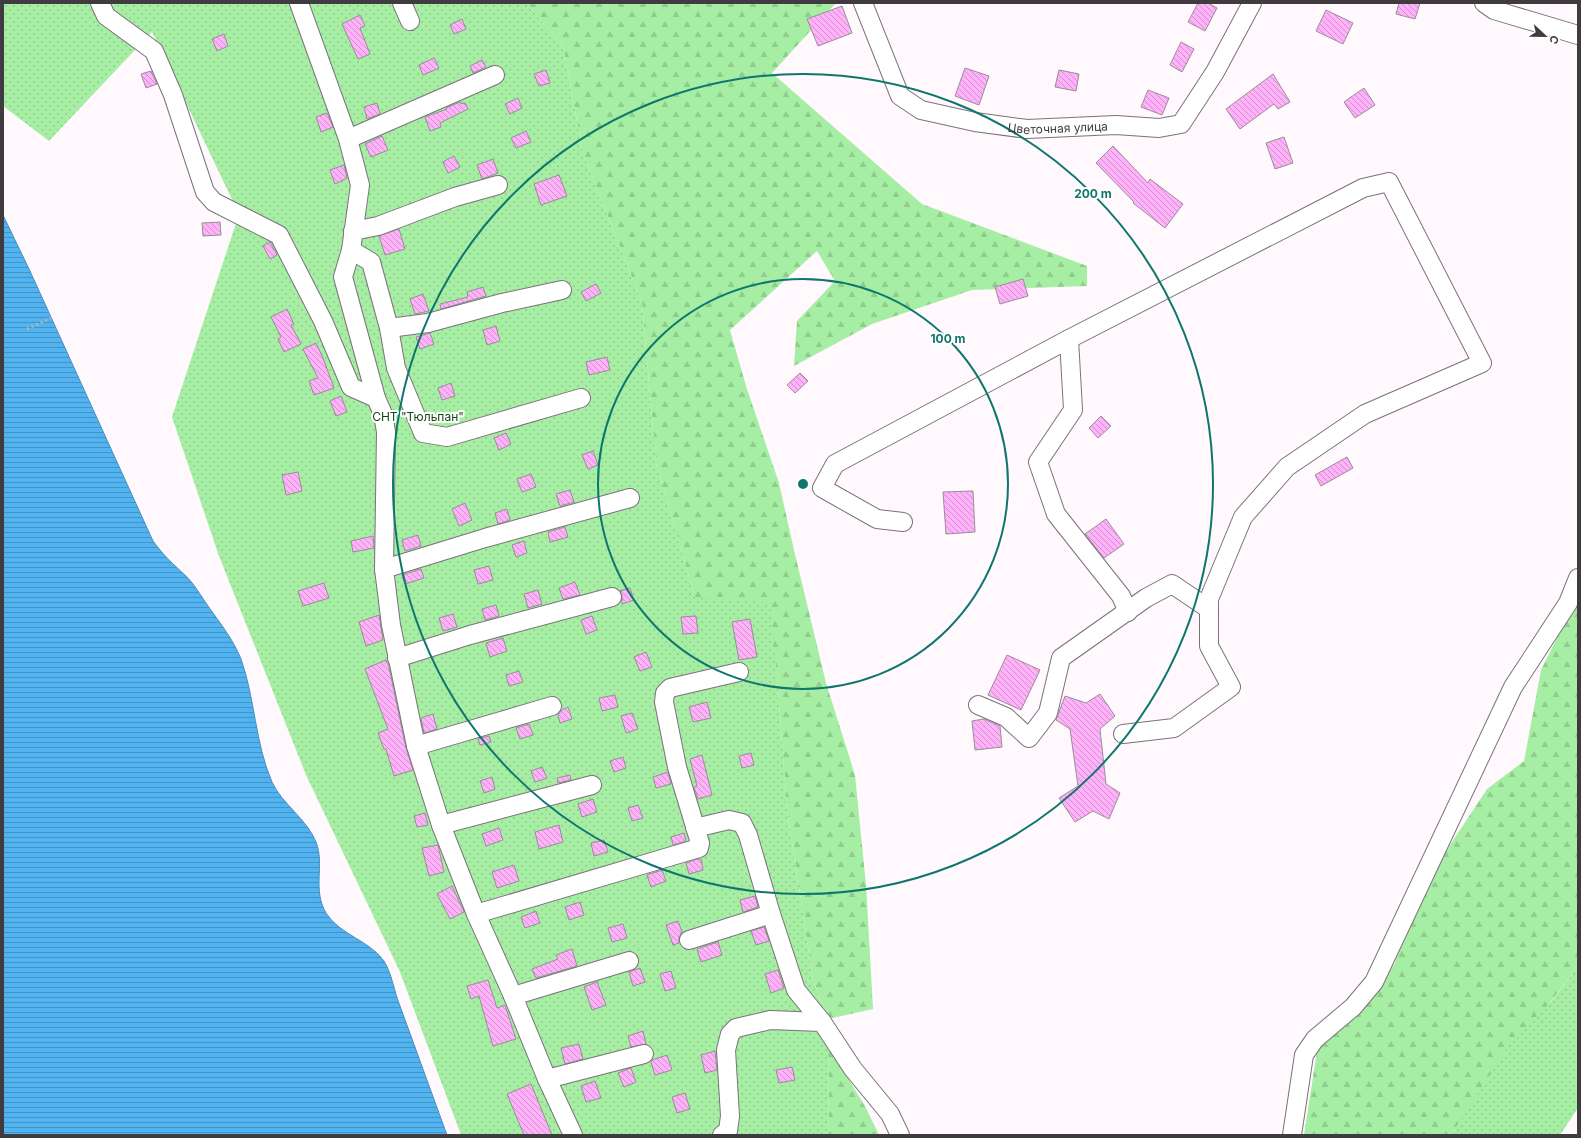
<svg xmlns="http://www.w3.org/2000/svg" width="1581" height="1138" font-family="Inter,sans-serif">
  <style>
    .forest { fill: url(#forest-firs) }
    .garden { fill: url(#garden-dots) }
    .water { fill: url(#water-rules); stroke: #4c8fbc }
    .building { fill: url(#building-back-hatch); stroke: #978e96 }
    .lines { fill: none; stroke-linecap: round; stroke-linejoin: round }
    .minor-casing { stroke: #7b727a; stroke-width: 20 }
    .path { stroke: #b9b4b9; stroke-width: 2.5; stroke-dasharray: 2 3; stroke-linecap: butt }
    .minor { stroke: #fff; stroke-width: 18 }
    .ring { fill: none; stroke: #0f766e; stroke-width: 2 }
    .labels { text-anchor: middle; dominant-baseline: central; stroke-width: 4; stroke-linejoin: round; paint-order: stroke }
    .street-label { font-size: 12px; fill: #3f3b3f; stroke: #fff }
    .park-label { font-size: 12px; fill: #134514; stroke: #fff }
    .centre { fill: #0f766e; stroke: #fff; stroke-width: 2 }
    .ring-label { font-size: 12px; text-anchor: middle; font-weight: bold; fill: #0f766e; stroke: #fff; stroke-width: 4; stroke-linejoin: round; paint-order: stroke }
  </style>
  <defs>
    <pattern id="forest-firs" width="22" height="20" patternUnits="userSpaceOnUse"><rect width="22" height="20" fill="#a6eea3"/><path d="M5 1l3.5 6h-7zM16 11l3.5 6h-7z" fill="#90cd8d"/></pattern>
    <pattern id="garden-dots" width="8" height="8" patternUnits="userSpaceOnUse"><rect width="8" height="8" fill="#a6eea3"/><path d="M2 2h.1M6 6h.1" fill="none" stroke="#90cd8d" stroke-width="1.8" stroke-linecap="round"/></pattern>
    <pattern id="water-rules" width="6" height="5" patternUnits="userSpaceOnUse"><rect width="6" height="5" fill="#52b3f1"/><path d="M0 2.5h6" fill="none" stroke="#4593c5"/></pattern>
    <pattern id="building-back-hatch" width="6" height="6" patternUnits="userSpaceOnUse"><rect width="6" height="6" fill="#ffb2fa"/><path d="M-1 5l2 2M0 0l6 6M5-1l2 2" fill="none" stroke="#d092cc"/></pattern>
  </defs>
  <rect width="100%" height="100%" fill="#fff9fe"/>
  <!-- forest -->
  <path class="forest" d="M 526,3 L 836,3 L 772,73 L 922,204 L 1087,266 L 1087,286 L 972,290 L 872,324 L 794,366 L 797,321 L 835,281 L 817,251 L 730,330 L 746,386 L 779,483 L 794,550 L 826,683 L 855,775 L 866,885 L 873,1009 L 828,1019 L 813,980 L 787,810 L 777,675 L 695,597 L 656,463 L 642,303 L 583,153 L 563,46 Z
    M 1578,596 L 1578,966 L 1464,1116 L 1451,1135 L 1304,1135 L 1317,1051 L 1348,1022 L 1394,965 L 1412,914 L 1450,845 L 1487,789 L 1524,761 L 1541,670 Z
    M 828,1045 L 866,1108 L 879,1135 L 829,1135 Z"/>
  <!-- garden -->
  <path class="garden" d="M 3,3 L 526,3 L 563,46 L 583,153 L 642,303 L 656,463 L 695,597 L 770,603 L 777,675 L 787,810 L 813,980 L 828,1019 L 829,1135 L 461,1135 L 400,972 L 306,775 L 219,556 L 172,417 L 239,214 L 152,32 L 49,141 L 3,106 Z
    M 1578,966 L 1578,1108 L 1560,1135 L 1451,1135 L 1509,1045 L 1552,1001 Z"/>
  <!-- water -->
  <path class="water" d="M 3,215 L 30,271 L 153,541 C 164,556 173,564 186,576 C 195,585 201,596 208,606 C 220,623 233,639 241,659 C 255,698 255,743 272,782 C 282,804 307,819 316,842 C 325,864 312,889 326,913 C 340,935 369,940 384,961 C 392,974 394,991 400,1006 C 416,1049 431,1092 447,1135 L 3,1135 Z"/>
  <!-- building -->
  <path class="building" d="M 1198,3 L 1208,3 L 1217,8 L 1205,31 L 1188,22 Z
    M 1399,3 L 1420,3 L 1415,19 L 1396,14 Z
    M 842,6 L 852,33 L 818,46 L 807,19 Z
    M 1326,10 L 1353,23 L 1343,44 L 1316,31 Z
    M 360,15 L 365,26 L 360,28 L 370,54 L 358,59 L 342,24 Z
    M 462,19 L 466,29 L 454,34 L 450,25 Z
    M 224,34 L 228,46 L 217,51 L 212,39 Z
    M 1181,42 L 1194,49 L 1182,72 L 1170,65 Z
    M 434,58 L 439,68 L 423,75 L 419,65 Z
    M 482,60 L 486,67 L 473,73 L 470,66 Z
    M 965,68 L 989,76 L 979,105 L 955,96 Z
    M 546,70 L 550,83 L 539,86 L 534,74 Z
    M 1059,70 L 1079,74 L 1076,91 L 1055,87 Z
    M 151,71 L 157,84 L 146,88 L 141,74 Z
    M 1273,74 L 1290,102 L 1278,109 L 1274,104 L 1240,129 L 1226,109 Z
    M 1364,88 L 1375,105 L 1355,118 L 1344,102 Z
    M 1148,90 L 1169,98 L 1162,115 L 1141,107 Z
    M 518,98 L 522,108 L 510,114 L 505,104 Z
    M 460,102 L 461,104 L 465,103 L 468,109 L 440,123 L 441,127 L 430,131 L 425,117 L 447,109 L 446,108 Z
    M 377,103 L 380,114 L 367,119 L 364,107 Z
    M 327,113 L 333,127 L 321,132 L 316,117 Z
    M 526,131 L 531,142 L 516,148 L 511,138 Z
    M 382,136 L 388,150 L 371,157 L 365,144 Z
    M 1284,137 L 1293,163 L 1275,169 L 1266,143 Z
    M 1113,146 L 1148,183 L 1150,179 L 1183,204 L 1165,228 L 1133,203 L 1134,202 L 1096,163 Z
    M 454,156 L 460,167 L 448,173 L 443,162 Z
    M 493,159 L 498,173 L 482,179 L 477,165 Z
    M 344,165 L 347,178 L 335,184 L 330,170 Z
    M 559,175 L 567,196 L 541,205 L 534,184 Z
    M 220,222 L 221,235 L 203,236 L 202,223 Z
    M 399,229 L 405,249 L 385,255 L 379,236 Z
    M 270,242 L 277,255 L 270,259 L 263,246 Z
    M 1023,279 L 1028,296 L 1000,304 L 995,287 Z
    M 596,284 L 601,293 L 586,301 L 581,292 Z
    M 483,287 L 486,296 L 441,309 L 440,304 L 468,297 L 467,292 Z
    M 423,294 L 429,311 L 415,314 L 410,299 Z
    M 287,309 L 294,324 L 291,325 L 301,344 L 284,352 L 278,339 L 281,337 L 271,317 Z
    M 496,326 L 500,341 L 487,345 L 483,330 Z
    M 430,333 L 434,344 L 420,349 L 416,337 Z
    M 316,343 L 323,358 L 334,388 L 314,395 L 309,381 L 318,378 L 303,349 Z
    M 607,357 L 610,370 L 589,375 L 586,362 Z
    M 800,373 L 808,381 L 795,393 L 787,385 Z
    M 451,383 L 455,396 L 442,400 L 438,388 Z
    M 341,396 L 347,412 L 336,416 L 330,401 Z
    M 1101,416 L 1111,426 L 1098,438 L 1089,428 Z
    M 506,433 L 511,444 L 499,450 L 494,438 Z
    M 593,451 L 598,465 L 588,469 L 582,455 Z
    M 1347,457 L 1353,468 L 1321,486 L 1315,475 Z
    M 298,472 L 302,491 L 286,495 L 282,475 Z
    M 531,474 L 536,487 L 522,492 L 517,479 Z
    M 570,490 L 574,502 L 560,506 L 556,494 Z
    M 973,491 L 975,532 L 946,534 L 943,492 Z
    M 465,503 L 472,520 L 459,526 L 452,509 Z
    M 507,509 L 510,520 L 498,524 L 495,513 Z
    M 1106,519 L 1124,544 L 1104,558 L 1085,534 Z
    M 565,527 L 568,537 L 550,542 L 548,532 Z
    M 418,535 L 421,546 L 405,551 L 402,540 Z
    M 373,536 L 374,548 L 353,552 L 351,541 Z
    M 524,541 L 527,553 L 516,557 L 512,545 Z
    M 489,566 L 493,580 L 478,584 L 474,570 Z
    M 421,569 L 424,578 L 405,584 L 402,575 Z
    M 575,582 L 580,595 L 563,599 L 559,588 Z
    M 324,583 L 329,598 L 303,606 L 298,591 Z
    M 630,588 L 634,600 L 622,604 L 622,595 L 620,591 Z
    M 538,590 L 542,604 L 528,608 L 524,594 Z
    M 496,605 L 499,616 L 485,620 L 482,609 Z
    M 453,614 L 457,627 L 443,631 L 439,618 Z
    M 379,615 L 383,640 L 366,646 L 359,622 Z
    M 592,616 L 597,630 L 586,634 L 581,620 Z
    M 696,616 L 698,633 L 683,634 L 681,617 Z
    M 750,619 L 757,657 L 739,660 L 732,622 Z
    M 503,638 L 507,651 L 490,657 L 486,643 Z
    M 646,652 L 652,667 L 640,671 L 634,657 Z
    M 1007,655 L 1040,670 L 1021,710 L 988,695 Z
    M 386,660 L 389,667 L 406,748 L 413,770 L 394,776 L 386,749 L 384,749 L 378,733 L 388,729 L 365,669 Z
    M 519,671 L 523,682 L 509,686 L 506,675 Z
    M 1100,694 L 1115,716 L 1100,729 L 1106,784 L 1120,793 L 1109,819 L 1093,811 L 1075,822 L 1059,798 L 1078,786 L 1070,729 L 1056,720 L 1065,696 L 1086,703 Z
    M 615,695 L 618,707 L 602,711 L 599,698 Z
    M 707,702 L 711,718 L 693,722 L 689,707 Z
    M 568,707 L 572,719 L 560,723 L 558,715 L 562,710 Z
    M 632,713 L 638,729 L 626,733 L 621,716 Z
    M 433,714 L 437,729 L 424,733 L 421,718 Z
    M 984,719 L 1000,726 L 1002,747 L 975,750 L 972,721 Z
    M 529,724 L 533,735 L 520,739 L 516,728 Z
    M 489,736 L 491,742 L 480,745 L 478,739 Z
    M 751,753 L 754,765 L 742,768 L 739,756 Z
    M 702,755 L 712,795 L 698,799 L 694,787 L 697,786 L 690,759 Z
    M 623,757 L 626,768 L 614,772 L 610,761 Z
    M 542,767 L 547,778 L 535,782 L 531,771 Z
    M 668,772 L 671,784 L 656,788 L 653,777 Z
    M 570,775 L 571,780 L 558,783 L 557,778 Z
    M 492,777 L 495,789 L 484,793 L 480,781 Z
    M 593,799 L 597,812 L 582,817 L 578,804 Z
    M 638,805 L 643,818 L 632,821 L 628,808 Z
    M 425,813 L 428,825 L 417,827 L 414,816 Z
    M 559,825 L 563,842 L 539,849 L 535,832 Z
    M 499,828 L 503,840 L 486,846 L 482,834 Z
    M 684,833 L 686,841 L 673,845 L 671,837 Z
    M 604,840 L 608,852 L 594,856 L 591,843 Z
    M 438,845 L 444,872 L 429,876 L 422,848 Z
    M 697,859 L 701,859 L 703,870 L 689,874 L 686,863 Z
    M 514,865 L 519,881 L 497,888 L 492,872 Z
    M 662,870 L 666,881 L 651,887 L 647,875 Z
    M 452,886 L 464,912 L 450,919 L 437,894 Z
    M 755,896 L 758,907 L 743,912 L 740,900 Z
    M 580,902 L 584,915 L 569,920 L 565,907 Z
    M 536,911 L 540,923 L 525,928 L 521,917 Z
    M 678,921 L 682,932 L 679,937 L 679,943 L 673,945 L 666,925 Z
    M 623,924 L 627,938 L 612,942 L 608,928 Z
    M 764,927 L 769,941 L 756,945 L 751,931 Z
    M 718,942 L 722,955 L 701,962 L 697,949 Z
    M 572,949 L 577,966 L 536,978 L 532,969 L 558,959 L 556,955 Z
    M 640,968 L 645,982 L 633,986 L 629,972 Z
    M 778,970 L 784,988 L 771,993 L 765,974 Z
    M 671,971 L 676,988 L 665,991 L 660,974 Z
    M 488,980 L 497,1008 L 505,1005 L 516,1039 L 493,1046 L 479,996 L 471,999 L 467,986 Z
    M 597,982 L 606,1005 L 592,1010 L 584,987 Z
    M 643,1031 L 646,1044 L 631,1047 L 628,1036 Z
    M 579,1044 L 583,1059 L 565,1064 L 561,1048 Z
    M 715,1051 L 717,1070 L 705,1073 L 701,1055 Z
    M 667,1055 L 672,1070 L 655,1075 L 651,1062 L 652,1060 Z
    M 792,1067 L 795,1080 L 779,1083 L 776,1070 Z
    M 631,1068 L 636,1082 L 624,1087 L 618,1073 Z
    M 595,1081 L 601,1098 L 586,1102 L 581,1086 Z
    M 531,1084 L 552,1135 L 524,1135 L 507,1094 Z
    M 685,1093 L 690,1109 L 677,1113 L 672,1097 Z"/>
  <g class="lines">
    <!-- minor casing -->
    <g class="minor-casing">
      <g id="minor">
        <path d="M 100,3 L 106,16 L 154,51 L 173,95 L 205,192 L 214,202 L 279,235 L 323,321 L 351,387 L 376,398"/>
        <path d="M 299,3 L 348,139 L 360,185 L 351,250 L 343,277 L 376,398 L 383,414 L 386,432 L 384,569 L 391,625 L 416,746 L 441,825 L 476,914 L 513,996 L 547,1079 L 573,1135"/>
        <path d="M 402,3 L 410,21"/>
        <path id="s1" d="M 863,3 L 900,96 L 921,110 L 975,122 L 1027,129 L 1116,125 L 1159,128 L 1181,124 L 1215,72 L 1252,3"/>
        <path d="M 1484,3 L 1494,10 L 1578,35"/>
        <path d="M 348,139 L 495,75"/>
        <path d="M 353,231 L 378,226 L 455,197 L 498,185"/>
        <path d="M 351,250 L 371,262 L 389,328 L 396,368 L 423,433 L 447,437 L 581,398"/>
        <path d="M 389,328 L 428,323 L 502,303 L 562,290"/>
        <path d="M 1069,339 L 1073,410 L 1038,462 L 1056,514 L 1121,596 L 1128,612"/>
        <path d="M 903,522 L 877,519 L 822,488 L 835,464 L 1069,339 L 1363,188 L 1389,182 L 1482,363 L 1365,414 L 1287,467 L 1243,517 L 1209,599 L 1209,646 L 1231,687 L 1174,728 L 1123,734"/>
        <path d="M 384,569 L 485,538 L 630,498"/>
        <path d="M 397,658 L 470,635 L 612,597"/>
        <path d="M 978,705 L 1006,717 L 1029,738 L 1048,713 L 1061,658 L 1146,598 L 1172,584 L 1209,609"/>
        <path d="M 416,746 L 552,706"/>
        <path d="M 441,825 L 592,785"/>
        <path d="M 695,828 L 729,820 L 742,823 L 748,835 L 771,914 L 796,990 L 822,1022"/>
        <path d="M 476,914 L 699,848 L 700,843 L 677,767 L 664,702 L 665,693 L 670,688 L 739,672"/>
        <path d="M 689,940 L 771,914"/>
        <path d="M 513,996 L 629,961"/>
        <path d="M 547,1079 L 644,1054"/>
        <path d="M 722,1135 L 728,1131 L 730,1116 L 726,1050 L 730,1034 L 736,1028 L 770,1020 L 822,1022 L 853,1069 L 890,1114 L 900,1135"/>
        <path d="M 1292,1135 L 1304,1055 L 1315,1039 L 1353,1007 L 1374,982 L 1513,687 L 1568,603 L 1578,578"/>
      </g>
    </g>
    <!-- path -->
    <path class="path" d="M 27,329 L 51,318"/>
    <!-- minor -->
    <use href="#minor" class="minor"/>
  </g>
  <!-- distance rings -->
  <g class="ring">
    <circle cx="803" cy="484" r="205"/>
    <circle cx="803" cy="484" r="410"/>
  </g>
  <g class="labels">
    <!-- street labels -->
    <g class="street-label">
      <text stroke="none"><textPath href="#s1" startOffset="264">Цветочная улица</textPath></text>
    </g>
    <!-- park labels -->
    <g class="park-label">
      <text x="418" y="416">СНТ "Тюльпан"</text>
    </g>
  </g>
  <circle cx="803" cy="484" r="6" class="centre"/>
  <g class="ring-label">
    <text x="1093" y="198">200 m</text>
    <text x="948" y="343">100 m</text>
  </g>
  <!-- border -->
  <rect width="1581" height="1138" fill="none" stroke="#3f3b3f" stroke-width="8"/>
  <!-- north arrow -->
  <g transform="translate(1545 36) rotate(112)" stroke="#ffffff" stroke-width="3" paint-order="stroke">
  <path d="M0-3L7 15L0 10L-7 15Z" fill="#3f3b3f"/>
  <text y="-6" font-size="11" font-weight="bold" text-anchor="middle" fill="#3f3b3f">С</text>
  </g>
</svg>
